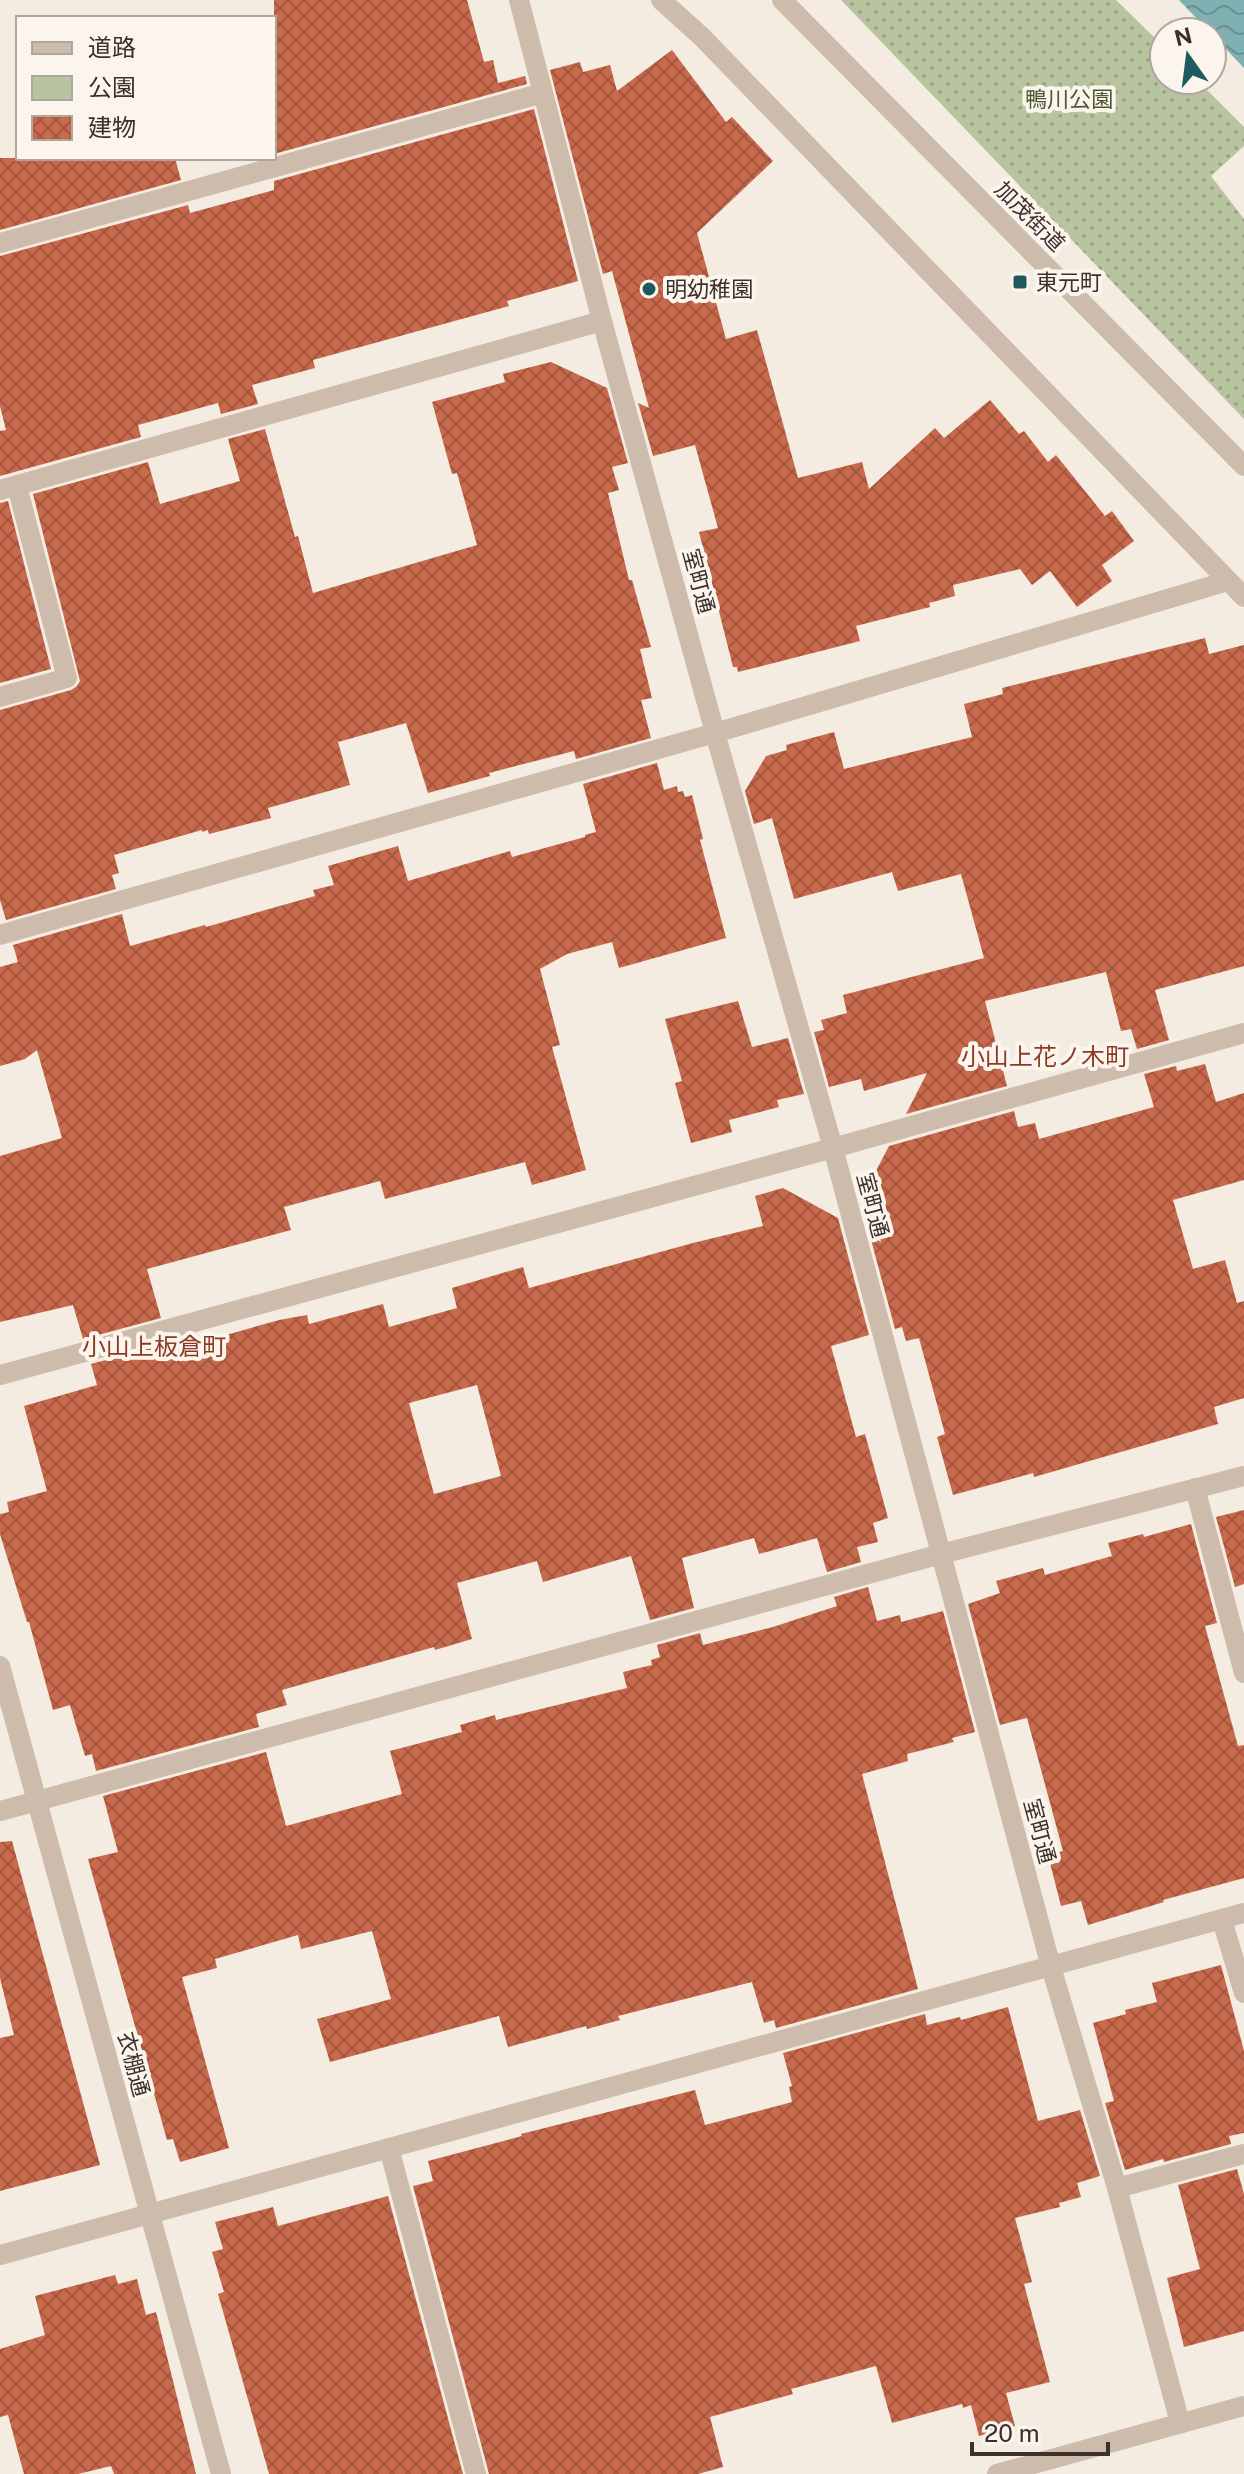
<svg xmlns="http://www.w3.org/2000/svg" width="1244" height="2474" font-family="'Public Sans','Noto Sans JP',sans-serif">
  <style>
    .green { fill: url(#green-dots) }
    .water { fill: url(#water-waves) }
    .building { fill: url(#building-cross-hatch); fill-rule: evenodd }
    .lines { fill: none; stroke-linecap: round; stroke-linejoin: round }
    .service { stroke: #cdbbac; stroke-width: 20 }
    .minor { stroke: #cdbbac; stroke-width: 20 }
    .tertiary { stroke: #cdbbac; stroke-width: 20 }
    .poi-dot { fill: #1f5a5e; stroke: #fbf5ee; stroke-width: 3 }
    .labels { text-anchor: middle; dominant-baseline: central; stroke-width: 8; stroke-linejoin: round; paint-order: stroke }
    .park-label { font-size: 22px; fill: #4a5a2e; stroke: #fbf5ee }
    .street-label { font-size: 22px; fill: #3b302b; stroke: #fbf5ee }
    .poi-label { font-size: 22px; fill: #3b302b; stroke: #fbf5ee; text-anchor: start }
    .neighbourhood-label { font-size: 24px; fill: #8c3b22; stroke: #fbf5ee }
  </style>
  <defs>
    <pattern id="green-dots" width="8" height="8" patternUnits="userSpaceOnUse" patternTransform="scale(2)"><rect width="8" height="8" fill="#b8c4a0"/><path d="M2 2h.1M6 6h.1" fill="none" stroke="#97a083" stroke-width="1.8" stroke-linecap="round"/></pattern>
    <pattern id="water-waves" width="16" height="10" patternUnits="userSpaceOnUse" patternTransform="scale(2)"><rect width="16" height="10" fill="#7fb0b2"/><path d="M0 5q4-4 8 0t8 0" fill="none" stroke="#699091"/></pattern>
    <pattern id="building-cross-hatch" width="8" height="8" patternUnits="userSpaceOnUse" patternTransform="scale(2)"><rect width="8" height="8" fill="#c8694b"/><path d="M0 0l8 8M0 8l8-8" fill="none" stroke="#a4573f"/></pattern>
  </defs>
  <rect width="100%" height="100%" fill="#f4ebe1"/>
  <!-- green -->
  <path class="green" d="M 841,0 L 1116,0 L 1164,47 L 1164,80 L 1197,80 L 1244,127 L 1244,146 L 1211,176 L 1244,219 L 1244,419 Z"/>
  <!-- water -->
  <path class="water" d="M 1179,0 L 1244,0 L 1244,68 Z"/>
  <!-- building -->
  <path class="building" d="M 274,0 L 467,0 L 484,62 L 493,60 L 498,83 L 525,76 L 527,84 L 274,154 Z
    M 672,50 L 726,122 L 732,117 L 773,161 L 697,233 L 726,339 L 757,330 L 798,478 L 862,462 L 869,489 L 935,428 L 944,438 L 990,400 L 1019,434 L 1024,431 L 1048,462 L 1056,455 L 1105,516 L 1112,511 L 1134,541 L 1102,565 L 1112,581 L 1077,607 L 1050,571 L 1032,585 L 1020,569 L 953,585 L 955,596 L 929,603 L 930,607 L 856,626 L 860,641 L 738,672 L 737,667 L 733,667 L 699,532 L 718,528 L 695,445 L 653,456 L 638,403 L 649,408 L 612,271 L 603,274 L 550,70 L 580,62 L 583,72 L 610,65 L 617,91 Z
    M 534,109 L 578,281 L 507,301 L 509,306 L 313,360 L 315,368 L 252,385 L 258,404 L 221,414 L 218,403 L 138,425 L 141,437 L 0,476 L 0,431 L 6,430 L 0,406 L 0,256 L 188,205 L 190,213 L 274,190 L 274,181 Z
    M 0,158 L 175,158 L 181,180 L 0,230 Z
    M 551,362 L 607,388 L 628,463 L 612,467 L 619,490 L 608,493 L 629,580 L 632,580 L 651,647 L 640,649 L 652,698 L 641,700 L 651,738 L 576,759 L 574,751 L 489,773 L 490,776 L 428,793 L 406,723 L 338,742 L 350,785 L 268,808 L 271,818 L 209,834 L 208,830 L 202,832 L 202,830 L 114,855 L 119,873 L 112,875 L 116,889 L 6,920 L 0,900 L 0,710 L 71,690 L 77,686 L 80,681 L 33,494 L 148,462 L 160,504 L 240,481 L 228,439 L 265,429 L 295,537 L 298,536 L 313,593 L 477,545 L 457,473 L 452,474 L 432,402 L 505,382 L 503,374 Z
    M 8,501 L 51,669 L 0,683 L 0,503 Z
    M 1205,638 L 1209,654 L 1244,645 L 1244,966 L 1155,990 L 1169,1040 L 1137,1049 L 1131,1029 L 1121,1031 L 1106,972 L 985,1001 L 1007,1086 L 906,1114 L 927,1073 L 864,1091 L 861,1079 L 829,1087 L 814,1032 L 824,1030 L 821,1020 L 847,1013 L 843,995 L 984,958 L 961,874 L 898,891 L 892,872 L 794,899 L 772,818 L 754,824 L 745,791 L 766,756 L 787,750 L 786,745 L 834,732 L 844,769 L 972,737 L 964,704 L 1003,694 L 1002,688 Z
    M 657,763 L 664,790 L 677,786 L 678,792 L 683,791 L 685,797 L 692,795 L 703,839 L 700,840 L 726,938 L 619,968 L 612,942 L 567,954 L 540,969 L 560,1045 L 552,1047 L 586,1170 L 532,1185 L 525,1162 L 385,1199 L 380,1181 L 284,1207 L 291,1230 L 147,1269 L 161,1318 L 83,1339 L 73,1305 L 0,1322 L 0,1156 L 62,1138 L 37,1050 L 25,1059 L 0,1066 L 0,967 L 18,962 L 13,945 L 122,914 L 130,946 L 205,925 L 206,927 L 315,896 L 313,890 L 334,885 L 328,866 L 398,846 L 408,881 L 510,851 L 512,857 L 585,837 L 585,835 L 596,832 L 583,784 Z
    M 738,1001 L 752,1047 L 788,1038 L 804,1094 L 777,1100 L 779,1107 L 729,1120 L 732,1132 L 691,1143 L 675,1083 L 682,1081 L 665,1019 Z
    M 1205,1064 L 1216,1102 L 1244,1093 L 1244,1180 L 1173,1200 L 1193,1269 L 1225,1260 L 1237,1303 L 1244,1301 L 1244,1398 L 1214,1407 L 1218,1424 L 1034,1477 L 1033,1473 L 953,1495 L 937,1437 L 945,1434 L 919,1338 L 906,1341 L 902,1327 L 895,1329 L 870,1236 L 881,1242 L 866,1190 L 889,1146 L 1014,1111 L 1018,1127 L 1035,1123 L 1039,1139 L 1154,1107 L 1144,1074 L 1176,1066 L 1177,1071 Z
    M 783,1188 L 838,1218 L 869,1335 L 831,1346 L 856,1437 L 865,1434 L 888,1518 L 873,1523 L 878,1542 L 857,1547 L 861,1562 L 827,1572 L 817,1538 L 759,1554 L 754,1538 L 682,1558 L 694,1608 L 650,1620 L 631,1556 L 543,1582 L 537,1561 L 457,1583 L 472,1639 L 435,1650 L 434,1647 L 282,1690 L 287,1705 L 256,1714 L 259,1727 L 96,1771 L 92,1754 L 85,1756 L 70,1705 L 53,1710 L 29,1622 L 27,1622 L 0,1534 L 0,1514 L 9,1512 L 7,1502 L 47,1491 L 24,1406 L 97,1385 L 91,1364 L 168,1343 L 170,1351 L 279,1320 L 307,1315 L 309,1324 L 383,1304 L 389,1327 L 457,1308 L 452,1288 L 523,1267 L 529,1288 L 693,1243 L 763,1226 L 755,1196 ZM 477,1385 L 501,1476 L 434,1494 L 409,1403 Z
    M 1244,1510 L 1244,1584 L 1235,1587 L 1216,1517 Z
    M 1191,1524 L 1217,1623 L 1205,1626 L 1238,1746 L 1244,1745 L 1244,1878 L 1163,1900 L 1164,1902 L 1088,1925 L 1081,1901 L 1061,1906 L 1048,1855 L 1063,1851 L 1027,1718 L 1000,1725 L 968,1604 L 1000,1593 L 996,1581 L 1043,1568 L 1045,1575 L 1112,1556 L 1108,1543 L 1143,1534 L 1144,1537 Z
    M 868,1587 L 877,1621 L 900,1615 L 901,1622 L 943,1611 L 975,1732 L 952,1738 L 954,1742 L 907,1754 L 908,1761 L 862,1774 L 918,1989 L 776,2028 L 774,2020 L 764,2023 L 752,1982 L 618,2016 L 620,2020 L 587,2029 L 586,2026 L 508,2047 L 499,2016 L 330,2062 L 317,2019 L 391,1999 L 372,1931 L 301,1949 L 298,1935 L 215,1959 L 217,1968 L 182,1977 L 229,2148 L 180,2162 L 173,2139 L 167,2140 L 88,1859 L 118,1852 L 103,1796 L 266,1752 L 286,1826 L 402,1794 L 390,1751 L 462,1732 L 460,1725 L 495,1715 L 496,1720 L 627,1688 L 623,1672 L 652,1665 L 651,1660 L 660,1657 L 657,1645 L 700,1633 L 703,1645 L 773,1627 L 837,1606 L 834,1597 Z
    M 12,1841 L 100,2165 L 0,2191 L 0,2038 L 14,2035 L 0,1978 L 0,1842 Z
    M 1221,1965 L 1244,2051 L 1244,2133 L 1229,2136 L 1231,2144 L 1164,2162 L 1163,2159 L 1125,2170 L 1105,2103 L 1114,2101 L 1093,2023 L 1126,2014 L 1125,2010 L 1157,2002 L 1152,1983 Z
    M 1008,2007 L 1038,2121 L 1080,2110 L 1100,2176 L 1077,2183 L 1081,2197 L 1059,2203 L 1060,2207 L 1015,2218 L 1032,2282 L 1024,2284 L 1050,2382 L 1006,2393 L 1015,2426 L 979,2436 L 971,2405 L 963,2408 L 962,2404 L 892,2423 L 876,2366 L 791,2389 L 793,2394 L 710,2417 L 723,2467 L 698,2474 L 489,2474 L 413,2186 L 433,2181 L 428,2161 L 522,2136 L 521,2134 L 695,2090 L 705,2125 L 792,2102 L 789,2087 L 792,2086 L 783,2053 L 925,2014 L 927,2025 L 960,2017 L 961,2020 Z
    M 1237,2169 L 1244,2194 L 1244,2331 L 1184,2347 L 1167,2278 L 1200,2269 L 1178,2185 Z
    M 388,2196 L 463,2474 L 269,2474 L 218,2294 L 224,2292 L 212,2252 L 223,2249 L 215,2222 L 273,2207 L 278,2226 Z
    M 115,2275 L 118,2284 L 137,2279 L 146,2315 L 156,2312 L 196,2474 L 114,2474 L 111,2466 L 78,2474 L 24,2474 L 8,2415 L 0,2417 L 0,2349 L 45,2335 L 35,2296 Z"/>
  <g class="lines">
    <!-- service -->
    <path class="service" d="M 0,697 L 67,678 L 17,486
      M 1222,1920 L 1244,1993
      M 389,2148 L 476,2474
      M 1117,2188 L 1244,2154"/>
    <!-- minor -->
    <path class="minor" d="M 519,0 L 602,321 L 715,733 L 833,1148 L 1051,1967 L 1117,2188 L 1180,2423
      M 661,0 L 702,37 L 1244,597
      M 0,243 L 543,93
      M 0,490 L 602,321
      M 0,935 L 715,733 L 1228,581
      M 0,1375 L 833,1148 L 1244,1033
      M 1195,1488 L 1244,1673
      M 0,1666 L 221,2474
      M 0,1811 L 941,1554 L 1244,1476
      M 0,2255 L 1244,1913"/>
    <!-- tertiary -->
    <path class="tertiary" d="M 782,0 L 1244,466
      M 997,2474 L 1244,2406"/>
  </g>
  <!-- markers -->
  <g class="poi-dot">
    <rect x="1012" y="274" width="16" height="16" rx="4"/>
    <circle cx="649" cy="289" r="8"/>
  </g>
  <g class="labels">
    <!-- park labels -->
    <g class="park-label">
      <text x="1069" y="99">鴨川公園</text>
    </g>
    <!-- street labels -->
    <g class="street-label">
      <text transform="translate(1030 216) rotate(45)">加茂街道</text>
      <text transform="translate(699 581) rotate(75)">室町通</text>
      <text transform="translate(873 1205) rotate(75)">室町通</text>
      <text transform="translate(1040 1831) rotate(75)">室町通</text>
      <text transform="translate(134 2064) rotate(75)">衣棚通</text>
    </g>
    <!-- poi labels -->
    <g class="poi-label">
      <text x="1036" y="282">東元町</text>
      <text x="665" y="289">明幼稚園</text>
    </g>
    <!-- neighbourhood labels -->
    <g class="neighbourhood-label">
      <text x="1045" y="1056">小山上花ノ木町</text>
      <text x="154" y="1346">小山上板倉町</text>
    </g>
  </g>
  <!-- legend -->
  <rect x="16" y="16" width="260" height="144" fill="#fbf5ee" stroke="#aea6a0" stroke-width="2"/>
  <rect x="32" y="42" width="40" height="12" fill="#cdbbac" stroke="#aea6a0" stroke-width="2"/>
  <text x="88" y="56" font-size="24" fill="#3b302b">道路</text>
  <rect x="32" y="76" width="40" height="24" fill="#b8c4a0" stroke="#aea6a0" stroke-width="2"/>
  <text x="88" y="96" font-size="24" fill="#3b302b">公園</text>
  <rect x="32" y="116" width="40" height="24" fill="url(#building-cross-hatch)" stroke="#aea6a0" stroke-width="2"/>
  <text x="88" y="136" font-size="24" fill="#3b302b">建物</text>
  <!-- north arrow -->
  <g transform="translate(1188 56) rotate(346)"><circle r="38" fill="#fbf5ee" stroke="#aea6a0" stroke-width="2"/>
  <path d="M0-6L14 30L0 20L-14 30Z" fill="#1f5a5e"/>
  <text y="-12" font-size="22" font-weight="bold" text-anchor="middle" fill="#3b302b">N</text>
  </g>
  <!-- scale -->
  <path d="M972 2442v12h136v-12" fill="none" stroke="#3b302b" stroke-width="4"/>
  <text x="984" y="2442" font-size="24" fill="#3b302b" stroke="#fbf5ee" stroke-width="6" paint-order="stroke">20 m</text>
</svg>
